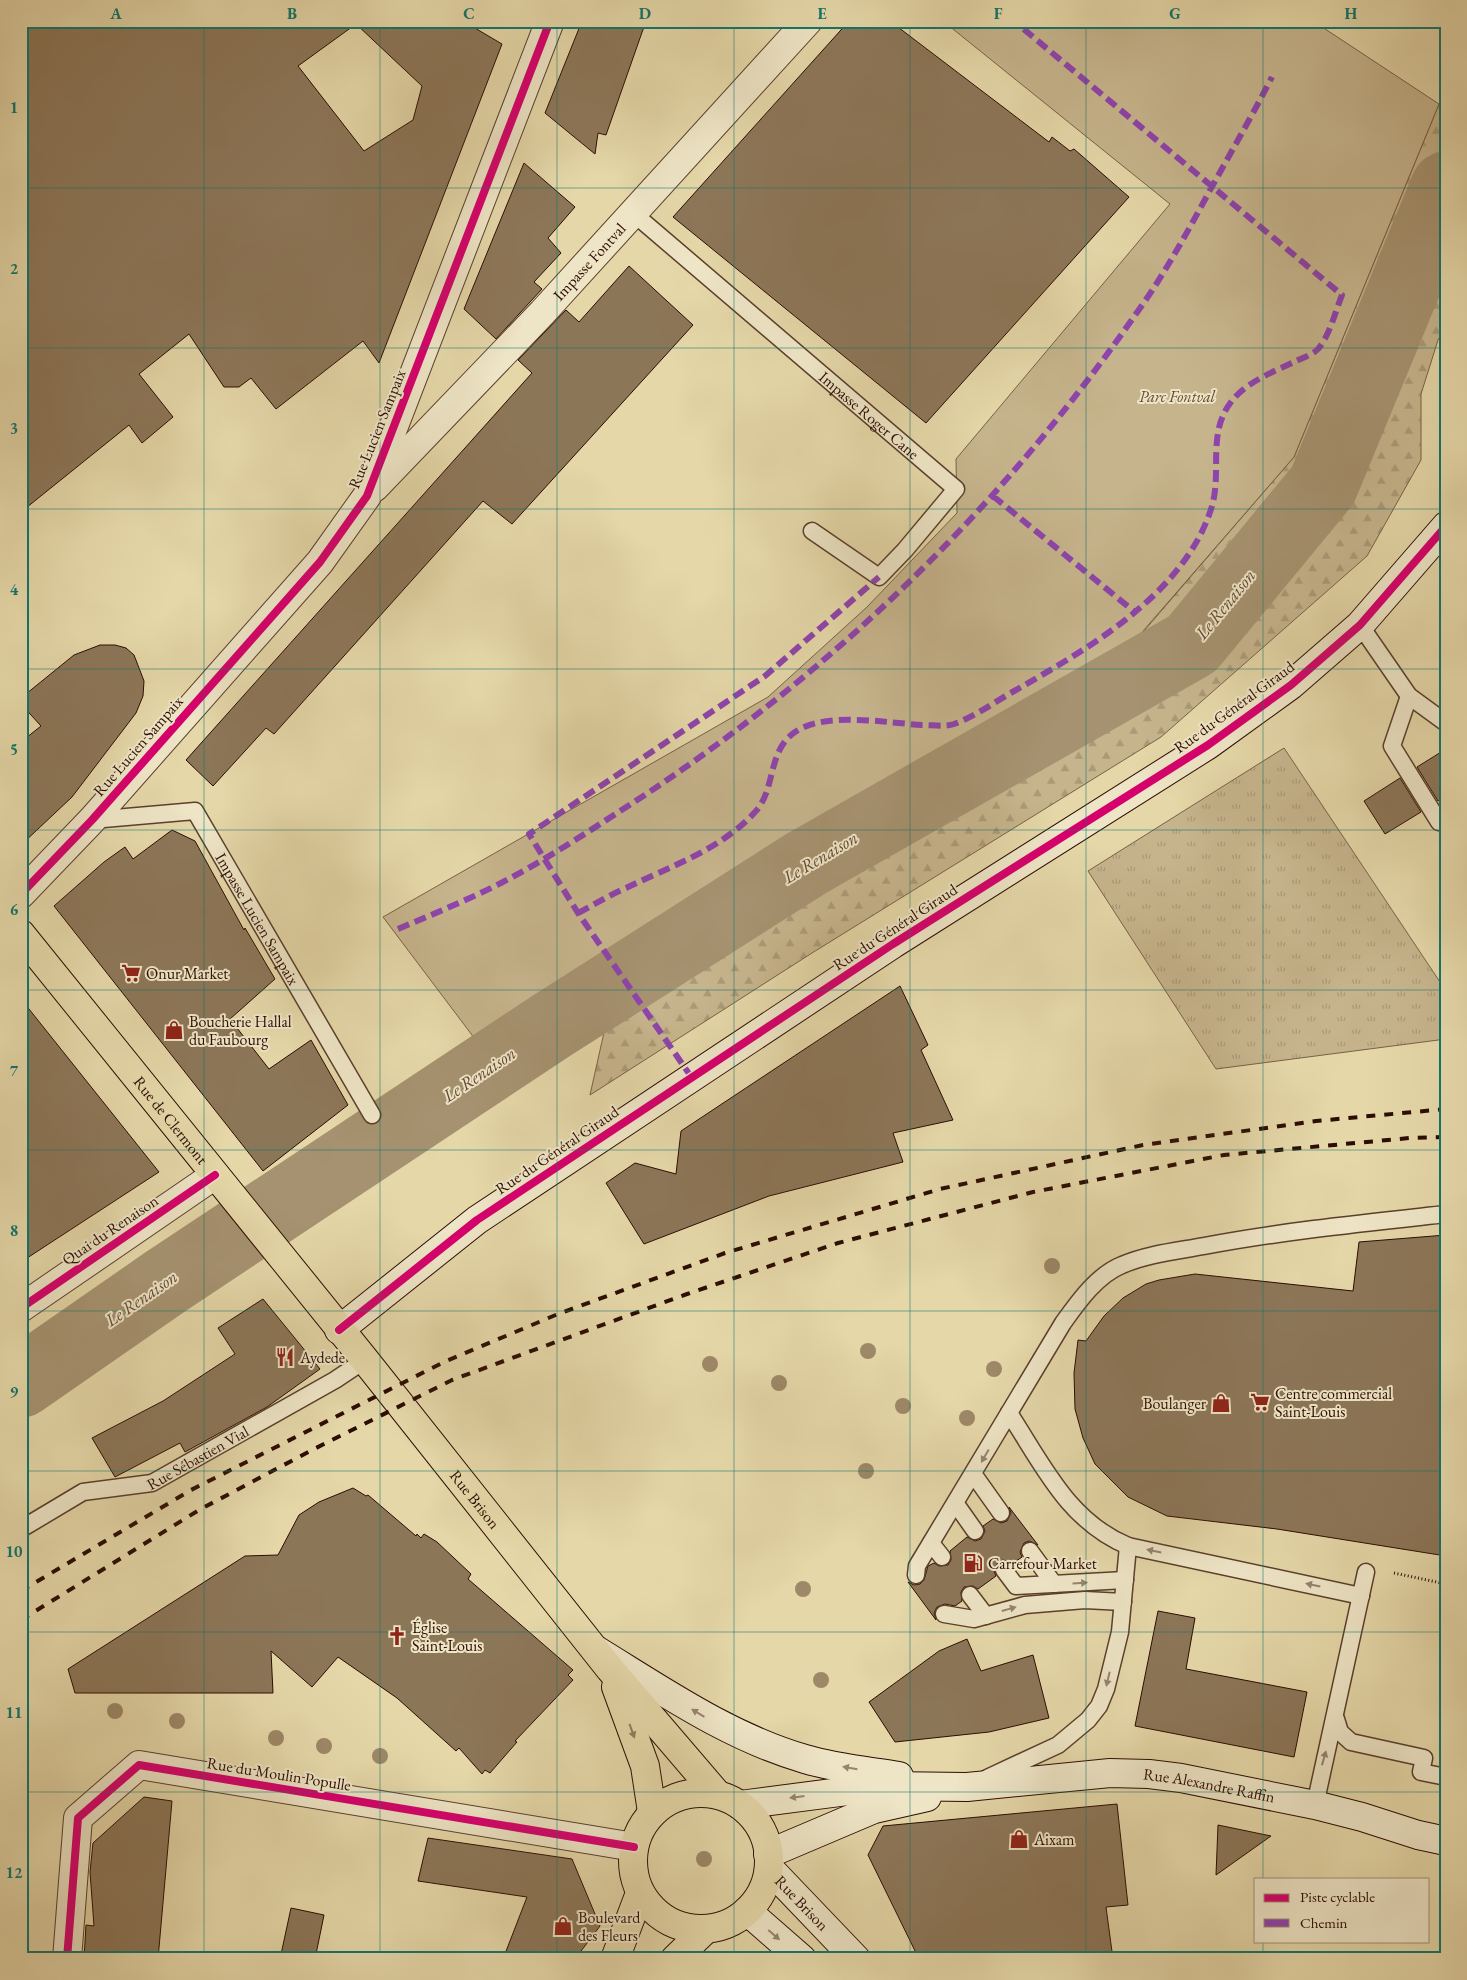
<svg xmlns="http://www.w3.org/2000/svg" width="1467" height="1980" font-family="'EB Garamond',serif">
  <style>
    .grass { fill: url(#grass-tufts); stroke: #796047 }
    .forest { fill: url(#forest-firs); stroke: #796047 }
    .park { fill: #c6b48c; stroke: #796047 }
    .lines { fill: none; stroke-linecap: round; stroke-linejoin: round }
    .river { stroke: #a69270; stroke-width: 71 }
    .building { fill: #8c7658; stroke: #2c0c02; fill-rule: evenodd }
    .lane-casing { stroke: #5a3f2c; stroke-width: 19 }
    .street-casing { stroke: #5a3f2c; stroke-width: 30 }
    .secondary-casing { stroke: #2c0c02; stroke-width: 30 }
    .primary-casing { stroke: #2c0c02; stroke-width: 30 }
    .path { stroke: #2c0c02; stroke-width: 3; stroke-dasharray: 1 2.5; stroke-linecap: butt }
    .lane { stroke: #eee5c6; stroke-width: 16 }
    .street { stroke: #eee5c6; stroke-width: 28 }
    .secondary { stroke: #eee5c6; stroke-width: 28 }
    .primary { stroke: #e5d7a8; stroke-width: 28 }
    .rail { stroke: #2c0c02; stroke-width: 4; stroke-dasharray: 9 9; stroke-linecap: butt }
    .quiet { stroke: #8e44ad; stroke-width: 6; stroke-dasharray: 12 6; stroke-linecap: butt }
    .cycleway-casing { stroke: #eee5c6; stroke-width: 11 }
    .cycleway { stroke: #d6006c; stroke-width: 8 }
    .tree { fill: #9d8867 }
    .oneway { fill: #97836e }
    .oneway2 { fill: #927c5d }
    .grid { fill: none; stroke: #0f766e; stroke-width: 1; stroke-opacity: 0.55 }
    .labels { text-anchor: middle; dominant-baseline: central; stroke-width: 4; stroke-linejoin: round; paint-order: stroke }
    .street-label { font-size: 16px; fill: #2c0c02; stroke: #eee5c6 }
    .park-label { font-size: 16px; font-style: italic; fill: #624732; stroke: #eee5c6 }
    .poi-label { font-size: 16px; fill: #2c0c02; stroke: #eee5c6; text-anchor: start }
    .water-label { font-size: 18px; font-style: italic; fill: #634833; stroke: #eee5c6 }
    .neatline { fill: none; stroke: #0f766e; stroke-width: 2 }
    .grid-label { font-size: 16px; text-anchor: middle; font-weight: bold; fill: #0f766e }
  </style>
  <defs>
    <pattern id="grass-tufts" width="24" height="20" patternUnits="userSpaceOnUse" patternTransform="scale(1.25)"><rect width="24" height="20" fill="#c6b48c"/><path d="M3 7l-1-3M5 7V3M7 7l1-3M15 17l-1-3M17 17v-4M19 17l1-3" fill="none" stroke="#aa9a77"/></pattern>
    <pattern id="forest-firs" width="22" height="20" patternUnits="userSpaceOnUse" patternTransform="scale(1.25)"><rect width="22" height="20" fill="#c6b48c"/><path d="M5 1l3.5 6h-7zM16 11l3.5 6h-7z" fill="#aa9a77"/></pattern>
  </defs>
  <rect width="100%" height="100%" fill="#e5d7a8"/>
  <filter id="stains"><feTurbulence type="fractalNoise" baseFrequency=".004" numOctaves="4"/><feColorMatrix values="0 0 0 0 .2 0 0 0 0 .09 0 0 0 0 .02 0 0 0 .5 -.17"/></filter>
  <radialGradient id="worn" r=".72"><stop offset=".6" stop-color="#630" stop-opacity="0"/><stop offset="1" stop-color="#630" stop-opacity=".3"/></radialGradient>
  <!-- grass -->
  <path class="grass" d="M 1284,748 L 1446,991 L 1446,1039 L 1216,1069 L 1088,871 Z"/>
  <!-- forest -->
  <path class="forest" d="M 1446,87 L 1446,327 L 1438,340 L 1421,394 L 1421,460 L 1367,556 L 1161,737 L 812,953 L 590,1095 L 624,943 L 1137,639 L 1294,457 Z"/>
  <!-- park -->
  <path class="park" d="M 943,21 L 1313,21 L 1439,104 L 1294,457 L 1137,638 L 624,943 L 484,1051 L 383,917 L 768,697 L 867,607 L 957,513 L 956,459 L 1170,204 Z"/>
  <g class="lines">
    <!-- river -->
    <path class="river" d="M 21,1382 L 165,1282 L 551,1026 L 807,863 L 1192,644 L 1323,485 L 1446,187"/>
  </g>
  <!-- building -->
  <path class="building" d="M 21,21 L 463,21 L 502,44 L 379,363 L 363,341 L 276,409 L 251,378 L 239,387 L 224,387 L 189,334 L 139,374 L 173,417 L 142,443 L 129,425 L 21,512 ZM 356,24 L 422,86 L 413,120 L 364,151 L 298,66 Z
    M 582,21 L 646,21 L 606,135 L 598,133 L 595,154 L 545,113 Z
    M 849,21 L 890,21 L 1049,142 L 1052,137 L 1070,151 L 1074,149 L 1129,197 L 926,423 L 673,217 Z
    M 524,163 L 575,207 L 548,238 L 561,253 L 534,282 L 542,289 L 496,339 L 464,309 Z
    M 629,266 L 693,325 L 512,524 L 483,501 L 274,734 L 266,728 L 213,786 L 186,760 L 532,373 L 518,360 L 566,310 L 579,322 Z
    M 100,645 L 115,645 L 126,648 L 134,655 L 144,681 L 143,696 L 136,713 L 72,797 L 21,845 L 21,742 L 41,726 L 21,704 L 21,698 L 74,655 Z
    M 1446,749 L 1446,795 L 1438,801 L 1417,767 Z
    M 1400,778 L 1421,812 L 1385,834 L 1364,801 Z
    M 172,830 L 195,841 L 244,930 L 245,928 L 275,979 L 230,1019 L 269,1069 L 311,1040 L 348,1105 L 263,1171 L 54,906 L 104,862 L 125,847 L 133,859 Z
    M 900,986 L 928,1045 L 921,1050 L 953,1120 L 893,1133 L 903,1162 L 769,1196 L 644,1244 L 606,1183 L 635,1163 L 676,1174 L 681,1131 Z
    M 21,999 L 159,1172 L 21,1262 Z
    M 1446,1235 L 1446,1556 L 1277,1529 L 1167,1516 L 1128,1497 L 1095,1464 L 1083,1438 L 1075,1409 L 1074,1373 L 1078,1340 L 1086,1341 L 1104,1316 L 1123,1298 L 1146,1284 L 1159,1280 L 1195,1274 L 1353,1291 L 1359,1242 Z
    M 263,1299 L 320,1369 L 267,1407 L 185,1452 L 180,1443 L 115,1477 L 92,1438 L 163,1401 L 235,1354 L 218,1328 Z
    M 353,1488 L 366,1496 L 368,1495 L 416,1536 L 417,1534 L 421,1538 L 424,1534 L 437,1542 L 471,1574 L 468,1579 L 573,1670 L 568,1675 L 573,1680 L 515,1741 L 517,1742 L 490,1773 L 485,1770 L 482,1774 L 459,1748 L 456,1751 L 397,1698 L 338,1657 L 312,1687 L 271,1651 L 273,1693 L 75,1693 L 68,1669 L 245,1556 L 278,1555 L 299,1515 L 319,1502 Z
    M 1009,1507 L 1038,1545 L 1029,1541 L 1024,1543 L 1020,1552 L 1022,1557 L 1012,1564 L 1003,1560 L 998,1562 L 994,1571 L 996,1576 L 978,1589 L 973,1586 L 964,1587 L 961,1592 L 962,1601 L 955,1606 L 945,1604 L 937,1607 L 934,1613 L 936,1620 L 908,1582 L 914,1585 L 920,1584 L 924,1580 L 928,1566 L 934,1563 L 939,1566 L 948,1565 L 951,1560 L 950,1551 L 967,1537 L 975,1541 L 981,1539 L 985,1531 L 983,1526 L 993,1519 L 1001,1523 L 1007,1521 L 1011,1513 Z
    M 1158,1611 L 1195,1618 L 1186,1669 L 1307,1692 L 1294,1757 L 1135,1726 Z
    M 967,1639 L 981,1671 L 1033,1655 L 1049,1718 L 989,1732 L 895,1742 L 869,1702 L 939,1651 Z
    M 144,1797 L 172,1801 L 158,1959 L 84,1959 L 86,1925 L 94,1926 L 90,1872 L 93,1843 Z
    M 1117,1804 L 1128,1905 L 1106,1907 L 1113,1959 L 919,1959 L 868,1855 L 883,1826 Z
    M 1218,1825 L 1271,1836 L 1216,1875 Z
    M 428,1838 L 572,1859 L 600,1926 L 575,1959 L 503,1959 L 527,1897 L 418,1881 Z
    M 291,1908 L 324,1915 L 315,1959 L 280,1959 Z"/>
  <g class="lines">
    <!-- lane casing -->
    <g class="lane-casing">
      <g id="lane">
        <path id="s1" d="M 633,213 L 956,489 L 905,550 L 879,577 L 812,531"/>
        <path d="M 1360,625 L 1409,696 L 1446,723"/>
        <path d="M 1409,696 L 1392,746 L 1439,822 L 1446,817"/>
        <path id="s2" d="M 92,820 L 195,811 L 372,1115"/>
        <path d="M 1009,1413 C 1043,1465 1068,1521 1128,1546"/>
        <path d="M 974,1475 L 1001,1513"/>
        <path d="M 956,1504 L 975,1531"/>
        <path id="s3" d="M 21,1529 L 83,1492 L 152,1483 L 335,1380 L 365,1360"/>
        <path d="M 931,1543 L 942,1557"/>
        <path d="M 1030,1551 L 1054,1584"/>
        <path d="M 1004,1570 L 1016,1586 L 1125,1580"/>
        <path d="M 916,1575 L 917,1566 L 1063,1323 C 1078,1302 1097,1275 1122,1265 C 1147,1254 1177,1251 1204,1246 C 1284,1231 1364,1223 1446,1214"/>
        <path d="M 970,1595 L 986,1616"/>
        <path d="M 944,1614 L 974,1619 L 1025,1605 L 1085,1600 L 1123,1602"/>
        <path d="M 1336,1719 L 1340,1732 L 1351,1742 L 1424,1758 L 1421,1772 L 1446,1777"/>
        <path d="M 987,1778 L 1058,1745 L 1088,1720 L 1099,1706 L 1106,1689 L 1120,1632 L 1128,1546 L 1361,1596"/>
        <path d="M 1315,1805 L 1366,1572"/>
      </g>
    </g>
    <!-- street casing -->
    <g class="street-casing">
      <g id="street">
        <path id="s4" d="M 375,487 L 542,313 L 808,21"/>
        <path d="M 21,894 L 92,820 L 320,562 L 367,496 L 550,21"/>
        <path d="M 21,1308 L 215,1175"/>
        <path d="M 67,1959 L 78,1818 L 139,1765 L 634,1847"/>
      </g>
    </g>
    <!-- secondary casing -->
    <g class="secondary-casing">
      <g id="secondary">
        <path d="M 339,1330 L 477,1220 L 893,944 L 1208,745 L 1291,685 L 1360,625 L 1446,526"/>
        <path d="M 596,1650 C 663,1691 729,1737 805,1759 C 835,1768 868,1771 899,1776"/>
        <path id="s5" d="M 740,1805 L 886,1786 L 967,1787 L 1110,1773 L 1149,1774 L 1181,1778 L 1315,1805 L 1362,1817 L 1418,1835 L 1446,1841"/>
        <path d="M 768,1854 L 874,1809 L 927,1797"/>
        <path id="s6" d="M 769,1868 L 856,1959"/>
        <path d="M 747,1911 L 802,1959"/>
      </g>
    </g>
    <!-- primary casing -->
    <g class="primary-casing">
      <g id="primary">
        <path id="s7" d="M 21,934 L 365,1360 L 610,1669 L 717,1794"/>
        <path d="M 616,1687 L 645,1766 L 652,1812"/>
        <circle cx="701" cy="1861" r="68"/>
        <path d="M 615,1959 L 640,1893"/>
        <path d="M 675,1959 L 706,1929"/>
      </g>
    </g>
    <!-- path -->
    <path class="path" d="M 1394,1573 L 1446,1584"/>
    <!-- lane -->
    <use href="#lane" class="lane"/>
    <!-- street -->
    <use href="#street" class="street"/>
    <!-- secondary -->
    <use href="#secondary" class="secondary"/>
    <!-- primary -->
    <use href="#primary" class="primary"/>
    <!-- rail -->
    <path class="rail" d="M 21,1591 L 191,1490 L 444,1362 L 558,1314 L 725,1253 L 940,1189 L 1143,1145 L 1316,1121 L 1446,1109
      M 21,1620 L 199,1510 L 312,1450 L 452,1380 L 687,1294 L 838,1243 L 1033,1192 L 1224,1155 L 1410,1138 L 1446,1137"/>
    <!-- quiet -->
    <path class="quiet" d="M 993,496 L 1136,613
      M 578,913 C 594,905 609,895 626,888 C 669,867 722,849 755,812 C 776,790 767,751 795,732 C 826,711 886,723 922,725 C 933,725 945,727 954,724 C 976,716 996,701 1016,690 C 1089,648 1186,593 1212,506 C 1222,471 1207,433 1231,402 C 1246,382 1273,372 1294,362 C 1302,358 1312,355 1318,349 C 1330,335 1335,312 1342,295 L 1014,21
      M 398,929 C 433,914 468,900 501,883 C 540,863 577,839 614,815 C 823,682 996,515 1138,311 C 1165,273 1187,233 1209,192 C 1230,154 1252,116 1272,77
      M 692,1078 L 578,913 L 529,834 L 765,676 L 879,577"/>
    <!-- cycleway casing -->
    <g class="cycleway-casing">
      <path id="cycleway" d="M 21,894 L 92,820 L 320,562 L 367,496 L 550,21
        M 21,1308 L 215,1175
        M 339,1330 L 477,1220 L 893,944 L 1208,745 L 1291,685 L 1360,625 L 1446,526
        M 67,1959 L 78,1818 L 139,1765 L 634,1847"/>
    </g>
    <!-- cycleway -->
    <use href="#cycleway" class="cycleway"/>
  </g>
  <!-- trees -->
  <g class="tree">
    <circle cx="1052" cy="1266" r="8"/>
    <circle cx="868" cy="1351" r="8"/>
    <circle cx="710" cy="1364" r="8"/>
    <circle cx="994" cy="1369" r="8"/>
    <circle cx="779" cy="1383" r="8"/>
    <circle cx="903" cy="1406" r="8"/>
    <circle cx="967" cy="1418" r="8"/>
    <circle cx="866" cy="1471" r="8"/>
    <circle cx="803" cy="1589" r="8"/>
    <circle cx="821" cy="1680" r="8"/>
    <circle cx="115" cy="1711" r="8"/>
    <circle cx="177" cy="1721" r="8"/>
    <circle cx="276" cy="1738" r="8"/>
    <circle cx="324" cy="1746" r="8"/>
    <circle cx="380" cy="1756" r="8"/>
    <circle cx="704" cy="1859" r="8"/>
  </g>
  <!-- one-way arrows -->
  <defs><path id="oneway-solid" d="M-6-.8H1V-3.2L6.5 0L1 3.2V.8H-6Z" transform="scale(1.25)"/></defs>
  <g class="oneway">
    <use href="#oneway-solid" transform="translate(985 1456) rotate(120)"/>
    <use href="#oneway-solid" transform="translate(1154 1551) rotate(-168)"/>
    <use href="#oneway-solid" transform="translate(1080 1583) rotate(-3)"/>
    <use href="#oneway-solid" transform="translate(1313 1585) rotate(-168)"/>
    <use href="#oneway-solid" transform="translate(1009 1609) rotate(-16)"/>
    <use href="#oneway-solid" transform="translate(1108 1679) rotate(103)"/>
    <use href="#oneway-solid" transform="translate(698 1713) rotate(-149)"/>
    <use href="#oneway-solid" transform="translate(1324 1758) rotate(-74)"/>
    <use href="#oneway-solid" transform="translate(850 1768) rotate(-170)"/>
    <use href="#oneway-solid" transform="translate(797 1797) rotate(173)"/>
    <use href="#oneway-solid" transform="translate(774 1935) rotate(41)"/>
  </g>
  <use class="oneway2" href="#oneway-solid" transform="translate(632 1731) rotate(70)"/>
  <!-- grid -->
  <path class="grid" d="M 204,21 L 204,1959M 380,21 L 380,1959M 557,21 L 557,1959M 734,21 L 734,1959M 910,21 L 910,1959M 1086,21 L 1086,1959M 1263,21 L 1263,1879M 21,188 L 1446,188M 21,348 L 1446,348M 21,509 L 1446,509M 21,669 L 1446,669M 21,830 L 1446,830M 21,990 L 1446,990M 21,1150 L 1446,1150M 21,1311 L 1446,1311M 21,1471 L 1446,1471M 21,1632 L 1446,1632M 21,1792 L 1446,1792M 1263,1941 L 1263,1959"/>
  <!-- icons -->
  <defs>
    <g id="supermarket-bare" transform="scale(1.5)"><path d="M-6-5.5h2.5l.6 2H6L4.5 2H-2.5L-4.4-4H-6ZM-1.5 3.2a1.3 1.3 0 1 0 .1 0ZM3 3.2a1.3 1.3 0 1 0 .1 0Z" fill="#8f2418" stroke="#eee5c6" stroke-width="2.5" paint-order="stroke"/></g>
    <g id="shop-bare" transform="scale(1.5)"><path d="M-5-2.5h2.3a2.7 3.5 0 0 1 5.4 0H5L5.5 6h-11ZM-1.5-2.5h3a1.5 2.3 0 0 0-3 0Z" fill="#8f2418" stroke="#eee5c6" stroke-width="2.5" paint-order="stroke"/></g>
    <g id="restaurant-bare" transform="scale(1.5)"><path d="M-5-6h1v4h1v-4h1v4h1v-4h1v5L-1.5 .5V6h-2V.5L-5-1ZM5-6V6H3V1.5H1.5Q1.5-4 5-6Z" fill="#8f2418" stroke="#eee5c6" stroke-width="2.5" paint-order="stroke"/></g>
    <g id="fuel-bare" transform="scale(1.5)"><path d="M-5.5-6h7V0h2V4h1.3V-2.5L3-4.5l.8-.8L6-3V5H2.5V1h-1V6h-7ZM-4.2-4.7v3.2H.2V-4.7Z" fill="#8f2418" stroke="#eee5c6" stroke-width="2.5" paint-order="stroke"/></g>
    <g id="church-bare" transform="scale(1.5)"><path d="M-1.2-6h2.4v3.5h3.3v2.4h-3.3V6h-2.4V-.1h-3.3v-2.4h3.3Z" fill="#8f2418" stroke="#eee5c6" stroke-width="2.5" paint-order="stroke"/></g>
  </defs>
  <g fill-rule="evenodd">
    <use href="#supermarket-bare" x="131" y="973"/>
    <use href="#shop-bare" x="174" y="1030"/>
    <use href="#restaurant-bare" x="285" y="1357"/>
    <use href="#supermarket-bare" x="1260" y="1402"/>
    <use href="#shop-bare" x="1221" y="1403"/>
    <use href="#fuel-bare" x="973" y="1563"/>
    <use href="#church-bare" x="397" y="1636"/>
    <use href="#shop-bare" x="1019" y="1839"/>
    <use href="#shop-bare" x="563" y="1926"/>
  </g>
  <g class="labels">
    <!-- street labels -->
    <g class="street-label">
      <text stroke="none"><textPath href="#s4" startOffset="311">Impasse Fontval</textPath></text>
      <text stroke="none"><textPath href="#s1" startOffset="311">Impasse Roger Cane</textPath></text>
      <text transform="translate(377 429) rotate(-68)">Rue Lucien Sampaix</text>
      <text transform="translate(1234 707) rotate(-36)">Rue du Général Giraud</text>
      <text transform="translate(138 746) rotate(-49)">Rue Lucien Sampaix</text>
      <text stroke="none"><textPath href="#s2" startOffset="228">Impasse Lucien Sampaix</textPath></text>
      <text transform="translate(895 927) rotate(-33)">Rue du Général Giraud</text>
      <text stroke="none"><textPath href="#s7" startOffset="239">Rue de Clermont</textPath></text>
      <text transform="translate(557 1150) rotate(-34)">Rue du Général Giraud</text>
      <text transform="translate(110 1230) rotate(-34)">Quai du Renaison</text>
      <text stroke="none"><textPath href="#s3" startOffset="194">Rue Sébastien Vial</textPath></text>
      <text stroke="none"><textPath href="#s7" startOffset="725">Rue Brison</textPath></text>
      <text transform="translate(279 1774) rotate(9)">Rue du Moulin Populle</text>
      <text stroke="none"><textPath href="#s5" startOffset="472">Rue Alexandre Raffin</textPath></text>
      <text stroke="none"><textPath href="#s6" startOffset="48">Rue Brison</textPath></text>
    </g>
    <!-- park labels -->
    <g class="park-label">
      <text x="1177" y="396">Parc Fontval</text>
    </g>
    <!-- poi labels -->
    <g class="poi-label">
      <text x="146" y="973">Onur Market</text>
      <text x="189" y="1021">Boucherie Hallal<tspan x="189" dy="18">du Faubourg</tspan></text>
      <text x="300" y="1357">Aydede</text>
      <text x="1275" y="1393">Centre commercial<tspan x="1275" dy="18">Saint-Louis</tspan></text>
      <text x="1206" y="1403" text-anchor="end">Boulanger</text>
      <text x="988" y="1563">Carrefour Market</text>
      <text x="412" y="1627">Église<tspan x="412" dy="18">Saint-Louis</tspan></text>
      <text x="1034" y="1839">Aixam</text>
      <text x="578" y="1917">Boulevard<tspan x="578" dy="18">des Fleurs</tspan></text>
    </g>
    <!-- water labels -->
    <g class="water-label">
      <text transform="translate(1225 604) rotate(-51)">Le Renaison</text>
      <text transform="translate(820 857) rotate(-31)">Le Renaison</text>
      <text transform="translate(479 1074) rotate(-34)">Le Renaison</text>
      <text transform="translate(141 1298) rotate(-35)">Le Renaison</text>
    </g>
  </g>
  <!-- margin -->
  <rect width="1467" height="1980" fill="none" stroke="#e5d7a8" stroke-width="55"/>
  <!-- legend -->
  <rect x="1254" y="1878" width="175" height="65" fill="#eee5c6" stroke="#a08e78"/>
  <rect x="1264" y="1894" width="25" height="8" fill="#d6006c" stroke="#a08e78"/>
  <text x="1300" y="1902" font-size="15" fill="#2c0c02">Piste cyclable</text>
  <rect x="1264" y="1919" width="25" height="8" fill="#8e44ad" stroke="#a08e78"/>
  <text x="1300" y="1928" font-size="15" fill="#2c0c02">Chemin</text>
  <rect x="28" y="28" width="1412" height="1924" class="neatline"/>
  <g class="grid-label">
    <text x="116" y="19">A</text>
    <text x="292" y="19">B</text>
    <text x="469" y="19">C</text>
    <text x="645" y="19">D</text>
    <text x="822" y="19">E</text>
    <text x="998" y="19">F</text>
    <text x="1175" y="19">G</text>
    <text x="1351" y="19">H</text>
    <text x="14" y="113">1</text>
    <text x="14" y="274">2</text>
    <text x="14" y="434">3</text>
    <text x="14" y="595">4</text>
    <text x="14" y="755">5</text>
    <text x="14" y="915">6</text>
    <text x="14" y="1076">7</text>
    <text x="14" y="1236">8</text>
    <text x="14" y="1397">9</text>
    <text x="14" y="1557">10</text>
    <text x="14" y="1718">11</text>
    <text x="14" y="1878">12</text>
  </g>
  <rect width="100%" height="100%" filter="url(#stains)"/>
  <rect width="100%" height="100%" fill="url(#worn)"/>
</svg>
